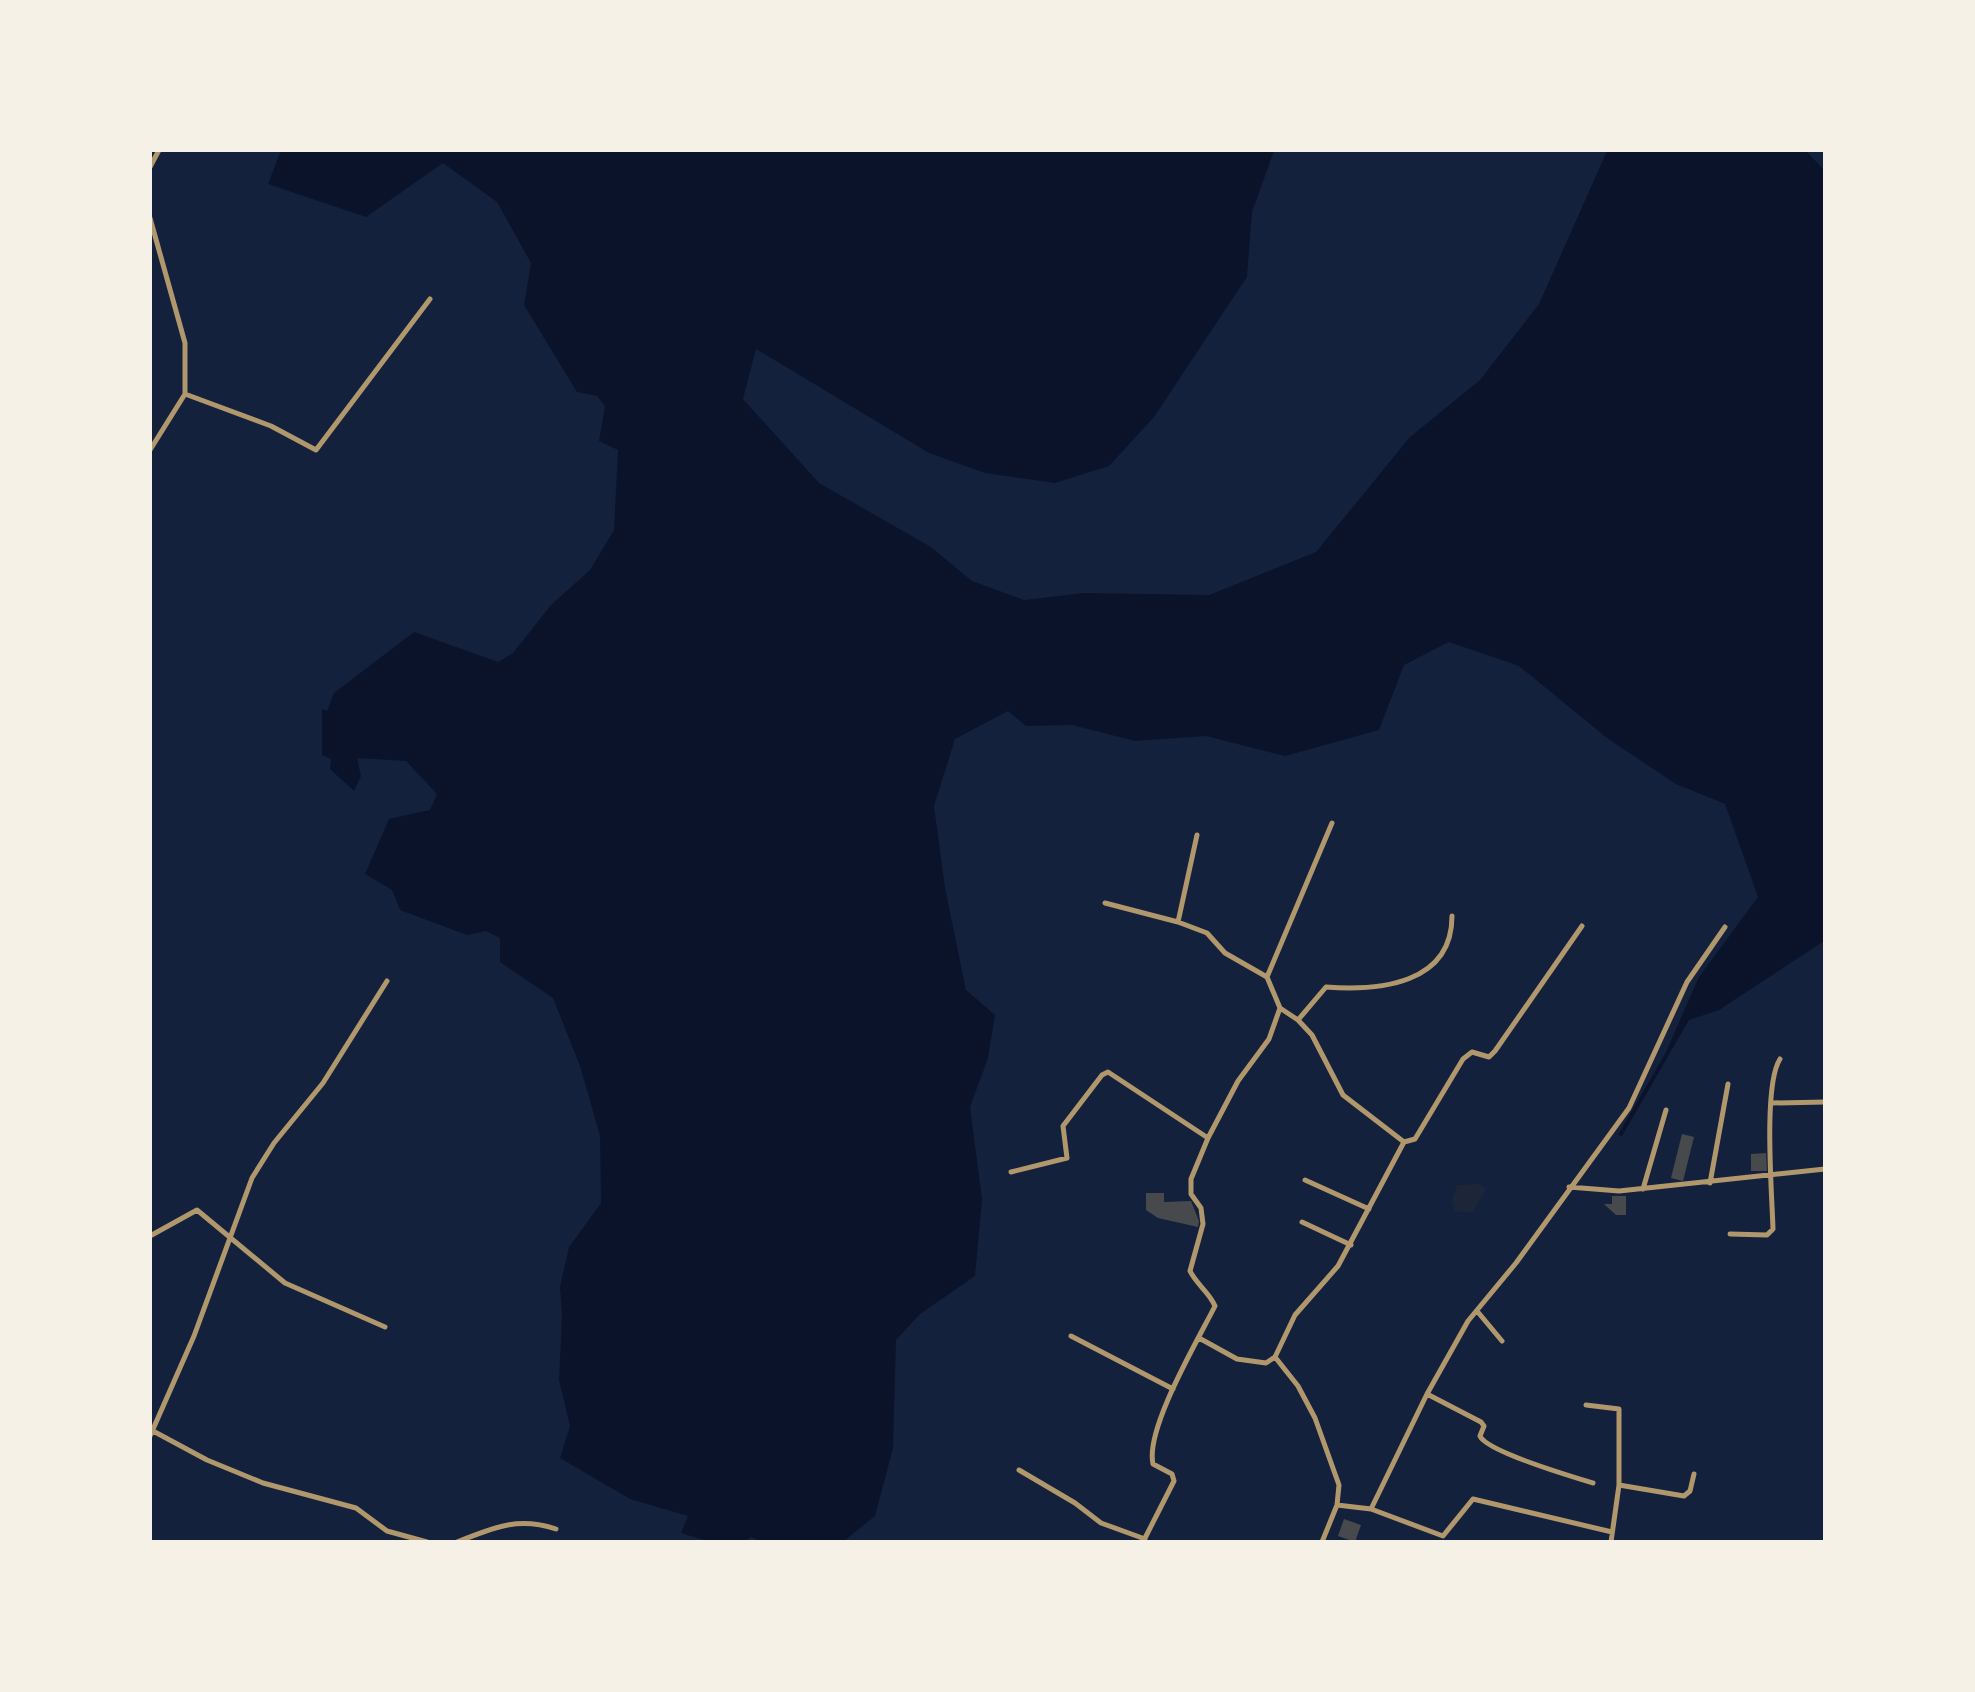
<svg xmlns="http://www.w3.org/2000/svg" width="1975" height="1692" font-family="Rubik,sans-serif">
  <style>
    .green { fill: #1d2539 }
    .water { fill: #0b132b }
    .building { fill: #48494c }
    .lines { fill: none; stroke-linecap: round; stroke-linejoin: round }
    .minor { stroke: #b1986c; stroke-width: 5 }
  </style>
  <rect width="100%" height="100%" fill="#14213d"/>
  <!-- green -->
  <path class="green" d="M 1479,1184 L 1486,1189 L 1472,1213 L 1455,1211 L 1452,1201 L 1457,1185 Z"/>
  <!-- water -->
  <path class="water" d="M 281,150 L 1274,151 L 1252,212 L 1247,277 L 1154,417 L 1109,466 L 1055,483 L 985,473 L 929,453 L 756,349 L 743,399 L 819,483 L 931,547 L 972,581 L 1024,600 L 1084,593 L 1209,595 L 1316,552 L 1410,437 L 1480,380 L 1539,304 L 1607,151 L 1806,151 L 1825,171 L 1824,941 L 1719,1010 L 1689,1020 L 1622,1136 L 1618,1135 L 1665,1054 L 1699,977 L 1758,897 L 1725,804 L 1676,784 L 1607,738 L 1519,666 L 1449,642 L 1404,665 L 1379,730 L 1285,756 L 1206,736 L 1135,741 L 1072,725 L 1026,726 L 1008,711 L 955,739 L 934,806 L 945,888 L 966,990 L 995,1015 L 988,1058 L 970,1107 L 982,1199 L 975,1276 L 920,1314 L 896,1340 L 893,1448 L 875,1516 L 844,1541 L 762,1542 L 751,1537 C 734,1551 700,1539 681,1533 L 688,1516 L 630,1499 L 560,1458 L 570,1426 L 559,1380 L 562,1316 L 560,1287 L 569,1247 L 601,1203 L 600,1136 L 580,1066 L 553,998 L 500,962 L 500,938 L 486,931 L 467,935 L 400,910 L 392,890 L 365,874 L 389,819 L 430,810 L 437,794 L 406,761 L 357,758 L 361,776 L 354,791 L 330,769 L 331,759 L 322,755 L 322,709 L 327,711 L 334,693 L 414,632 L 498,662 L 513,653 L 551,605 L 590,570 L 614,530 L 618,450 L 599,441 L 605,406 L 597,396 L 577,392 L 524,305 L 531,263 L 497,202 L 443,163 L 366,217 L 268,184 Z"/>
  <!-- building -->
  <path class="building" d="M 1682,1134 L 1694,1137 L 1683,1181 L 1671,1178 Z
    M 1766,1153 L 1767,1171 L 1751,1171 L 1751,1154 Z
    M 1146,1193 L 1164,1193 L 1164,1202 L 1191,1201 L 1199,1221 L 1198,1227 L 1158,1218 L 1146,1210 Z
    M 1612,1196 L 1626,1196 L 1626,1215 L 1616,1215 L 1604,1204 L 1612,1204 Z
    M 1344,1519 L 1361,1525 L 1355,1542 L 1338,1536 Z"/>
  <g class="lines">
    <!-- minor -->
    <path class="minor" d="M 150,167 L 159,150
      M 150,218 L 185,343 L 185,394 L 150,450
      M 185,394 L 271,426 L 316,450 L 430,299
      M 1197,835 L 1178,922 L 1207,933 L 1225,953 L 1267,977 L 1280,1008 L 1298,1020 L 1312,1035 L 1343,1095 L 1404,1142 L 1338,1266 L 1295,1315 L 1275,1357 L 1298,1386 L 1315,1418 L 1339,1485 L 1337,1505 L 1322,1542
      M 1105,903 L 1178,922
      M 1267,977 L 1332,823
      M 1298,1020 L 1326,987 C 1380,991 1452,984 1452,916
      M 1772,1103 L 1825,1102
      M 1404,1142 L 1415,1139 L 1463,1059 L 1472,1052 L 1489,1057 L 1495,1051 L 1582,926
      M 1011,1172 L 1067,1158 L 1063,1126 L 1102,1075 L 1108,1072 L 1208,1138
      M 1305,1180 L 1369,1209
      M 1710,1183 L 1728,1084
      M 1569,1187 L 1619,1191 L 1825,1169
      M 1643,1189 L 1666,1110
      M 1302,1222 L 1351,1245
      M 1730,1234 L 1767,1235 L 1773,1229 C 1772,1194 1763,1085 1780,1059
      M 150,1236 L 197,1210 L 285,1283 L 385,1327
      M 1477,1311 L 1502,1341
      M 1071,1336 L 1173,1389
      M 1199,1338 L 1237,1359 L 1266,1363 L 1275,1357
      M 1427,1394 L 1481,1422 L 1484,1426 L 1480,1436 C 1486,1451 1573,1477 1593,1483
      M 1586,1405 L 1619,1409 L 1619,1485 L 1611,1542
      M 153,1431 L 207,1460 L 263,1483 L 356,1508 L 387,1531 L 427,1542
      M 150,1436 L 194,1336 L 252,1178 L 274,1143 L 323,1083 L 387,981
      M 1019,1470 L 1075,1503 L 1101,1523 L 1145,1539
      M 1619,1485 L 1684,1496 L 1690,1491 L 1694,1474
      M 1337,1505 L 1371,1509 L 1443,1536 L 1473,1499 L 1612,1532
      M 1371,1509 L 1427,1394 L 1468,1321 L 1516,1263 L 1629,1108 L 1687,982 L 1725,927
      M 457,1542 C 493,1528 517,1516 556,1529
      M 1143,1542 L 1174,1481 L 1172,1474 L 1153,1464 C 1145,1429 1198,1340 1215,1306 C 1209,1292 1197,1285 1190,1271 L 1203,1224 L 1201,1208 L 1191,1194 L 1191,1179 L 1208,1138 L 1238,1081 L 1269,1039 L 1280,1008"/>
  </g>
  <!-- border -->
  <rect width="1975" height="1692" fill="none" stroke="#f6f1e7" stroke-width="304"/>
</svg>
